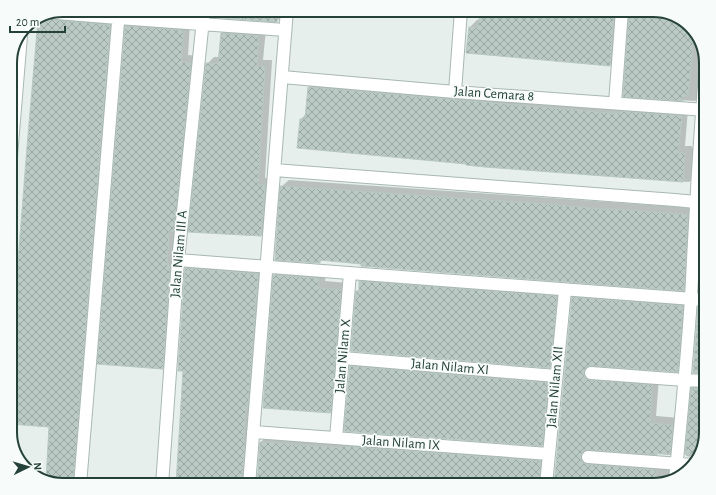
<svg xmlns="http://www.w3.org/2000/svg" width="716" height="495" font-family="'Alegreya Sans',sans-serif">
  <style>
    .shadow { fill: #0003 }
    .building { fill: url(#building-cross-hatch); stroke: #b8c9c2 }
    .lines { fill: none; stroke-linecap: round; stroke-linejoin: round }
    .minor-casing { stroke: #a8b8b2; stroke-width: 14 }
    .tertiary-casing { stroke: #a8b8b2; stroke-width: 14 }
    .minor { stroke: #fff; stroke-width: 12 }
    .tertiary { stroke: #fff; stroke-width: 12 }
    .labels { text-anchor: middle; dominant-baseline: central; stroke-width: 3.5; stroke-linejoin: round; paint-order: stroke }
    .street-label { font-size: 14px; fill: #24423a; stroke: #f7fbf9 }
    .rim { fill: none; stroke: #24423a; stroke-width: 2 }
  </style>
  <defs>
    <pattern id="building-cross-hatch" width="8" height="8" patternUnits="userSpaceOnUse"><rect width="8" height="8" fill="#bbcac4"/><path d="M0 0l8 8M0 8l8-8" fill="none" stroke="#98a6a0"/></pattern>
  </defs>
  <rect width="100%" height="100%" fill="#e6efeb"/>
  <!-- shadow -->
  <path class="shadow" d="M 127,10 L 200,10 L 195,15 Z
    M 212,10 L 284,10 L 284,14 L 277,21 Z
    M 481,10 L 621,10 L 617,58 L 610,65 L 470,27 L 477,20 L 480,20 Z
    M 630,10 L 653,10 L 683,19 L 699,37 L 705,59 L 702,93 L 695,101 L 624,96 Z
    M 59,12 L 117,18 L 80,485 L 63,485 L 50,426 L 10,423 L 10,385 L 13,331 L 39,20 Z
    M 133,19 L 190,23 L 188,55 L 198,56 L 170,361 L 162,368 L 126,26 Z
    M 229,26 L 266,29 L 263,60 L 272,60 L 265,178 L 272,178 L 268,228 L 261,235 L 207,64 L 214,57 L 219,57 L 222,33 Z
    M 316,80 L 688,109 L 685,146 L 692,146 L 692,148 L 698,148 L 697,175 L 689,182 L 486,166 L 301,119 L 307,113 L 309,87 Z
    M 289,180 L 695,208 L 691,283 L 683,290 L 322,260 L 320,262 L 281,187 Z
    M 193,261 L 265,267 L 254,485 L 177,485 L 184,370 L 186,268 Z
    M 281,268 L 326,271 L 325,281 L 348,283 L 337,405 L 330,412 L 274,275 Z
    M 368,275 L 564,289 L 557,360 L 549,367 L 357,291 L 360,288 L 360,282 Z
    M 580,291 L 690,299 L 685,363 L 677,371 L 590,364 L 591,369 L 659,378 L 656,416 L 680,418 L 677,448 L 670,455 L 589,449 L 587,449 L 588,453 L 675,464 L 677,479 L 653,485 L 555,485 L 573,298 Z
    M 358,359 L 555,376 L 549,438 L 542,445 L 351,367 Z
    M 700,381 L 706,381 L 706,432 L 698,458 L 686,456 L 692,388 Z
    M 268,435 L 547,454 L 551,485 L 257,485 L 261,442 Z"/>
  <!-- building -->
  <path class="building" d="M 126,10 L 185,10 L 185,15 L 126,11 Z
    M 211,10 L 278,10 L 277,22 L 211,17 Z
    M 480,10 L 614,10 L 610,66 L 466,53 L 469,27 L 478,28 Z
    M 629,10 L 653,10 L 683,19 L 694,31 L 688,96 L 683,96 L 683,101 L 623,97 Z
    M 45,17 L 52,18 L 56,20 L 110,25 L 73,485 L 63,485 L 46,480 L 49,427 L 10,424 L 11,351 L 27,147 L 38,20 Z
    M 125,26 L 184,30 L 181,62 L 191,63 L 174,231 L 169,231 L 167,265 L 170,265 L 163,369 L 97,364 Z
    M 221,33 L 259,36 L 257,66 L 265,67 L 258,185 L 265,185 L 261,236 L 188,232 L 206,63 L 218,64 Z
    M 308,87 L 620,114 L 621,111 L 682,116 L 678,153 L 685,153 L 683,182 L 485,167 L 466,165 L 466,164 L 297,148 L 300,119 L 305,119 Z
    M 280,186 L 545,204 L 612,210 L 612,209 L 628,210 L 688,215 L 684,291 L 361,266 L 361,264 L 320,260 L 320,263 L 275,260 Z
    M 703,216 L 706,217 L 706,292 L 699,292 Z
    M 185,268 L 258,274 L 248,407 L 246,406 L 243,440 L 245,441 L 242,485 L 176,485 L 183,371 L 178,371 Z
    M 273,275 L 319,278 L 318,288 L 341,290 L 331,413 L 263,408 Z
    M 359,281 L 557,296 L 550,368 L 351,351 L 356,291 L 359,291 Z
    M 572,297 L 683,306 L 678,372 L 592,366 L 587,366 L 585,369 L 584,372 L 584,377 L 587,379 L 590,380 L 652,385 L 650,423 L 673,425 L 670,453 L 666,453 L 666,454 L 657,453 L 657,455 L 589,450 L 585,450 L 582,452 L 581,457 L 581,461 L 583,463 L 587,464 L 656,470 L 656,484 L 554,485 Z
    M 698,307 L 706,307 L 706,373 L 693,373 Z
    M 350,366 L 548,383 L 542,446 L 344,431 Z
    M 691,388 L 706,388 L 706,432 L 699,455 L 685,454 Z
    M 260,442 L 342,448 L 343,446 L 541,461 L 539,485 L 433,485 L 332,477 L 331,485 L 257,485 Z"/>
  <g class="lines">
    <!-- minor casing -->
    <g class="minor-casing">
      <path id="minor" d="M 57,13 L 118,18 L 285,30
        M 282,77 L 455,92 L 706,110
        M 455,92 L 461,10
        M 615,103 L 622,10
        M 274,170 L 675,200 L 706,203
        M 178,260 L 706,300
        M 343,358 L 556,376
        M 591,373 L 684,380 L 706,381
        M 253,432 L 549,454
        M 336,438 L 350,273
        M 588,457 L 693,465
        M 675,480 C 681,420 687,359 691,298 C 695,220 699,141 706,62
        M 80,485 L 119,10
        M 162,485 L 178,260 L 204,10
        M 249,485 L 287,10
        M 546,485 L 565,290"/>
    </g>
    <!-- tertiary casing -->
    <g class="tertiary-casing">
      <path id="tertiary" d="M 10,168 L 21,36"/>
    </g>
    <!-- minor -->
    <use href="#minor" class="minor"/>
    <!-- tertiary -->
    <use href="#tertiary" class="tertiary"/>
  </g>
  <g class="labels">
    <!-- street labels -->
    <g class="street-label">
      <text transform="translate(494 94) rotate(4)">Jalan Cemara 8</text>
      <text transform="translate(179 254) rotate(-85)">Jalan Nilam III A</text>
      <text transform="translate(343 356) rotate(-85)">Jalan Nilam X</text>
      <text transform="translate(450 367) rotate(5)">Jalan Nilam XI</text>
      <text transform="translate(555 387) rotate(-85)">Jalan Nilam XII</text>
      <text transform="translate(401 443) rotate(4)">Jalan Nilam IX</text>
    </g>
  </g>
  <!-- crop -->
  <path d="M0 0H716V495H0ZM63 17H653A46 46 0 0 1 699 63V432A46 46 0 0 1 653 478H63A46 46 0 0 1 17 432V63A46 46 0 0 1 63 17Z" fill="#f7fbf9" fill-rule="evenodd"/>
  <path class="rim" d="M63 17H653A46 46 0 0 1 699 63V432A46 46 0 0 1 653 478H63A46 46 0 0 1 17 432V63A46 46 0 0 1 63 17Z"/>
  <!-- north arrow -->
  <g transform="translate(28 467) rotate(85)" stroke="#f7fbf9" stroke-width="3" paint-order="stroke">
  <path d="M0-3L7 15L0 10L-7 15Z" fill="#24423a"/>
  <text y="-6" font-size="11" font-weight="bold" text-anchor="middle" fill="#24423a">N</text>
  </g>
  <!-- scale -->
  <path d="M10 26v6h55v-6" fill="none" stroke="#24423a" stroke-width="2"/>
  <text x="16" y="26" font-size="12" fill="#24423a" stroke="#f7fbf9" stroke-width="3" paint-order="stroke">20 m</text>
</svg>
